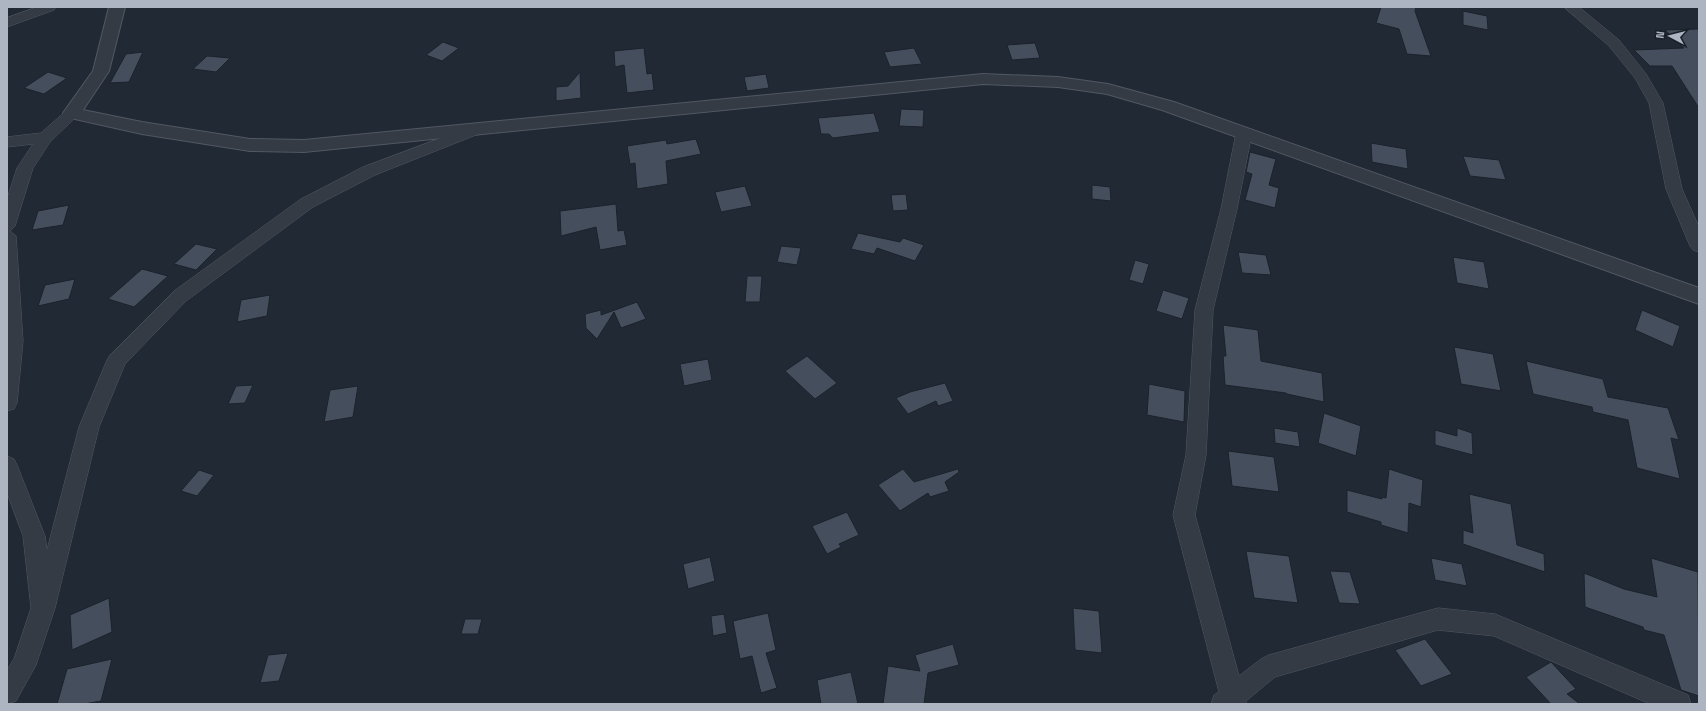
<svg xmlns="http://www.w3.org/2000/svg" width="1706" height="711" font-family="'Space Grotesk',sans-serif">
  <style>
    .building { fill: #444e5c; stroke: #1c222c }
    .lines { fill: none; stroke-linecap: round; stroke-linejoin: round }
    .minor-casing { stroke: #515863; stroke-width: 1 }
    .tertiary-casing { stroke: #515863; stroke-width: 2 }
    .minor { fill: #343b45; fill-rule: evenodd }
    .tertiary { fill: #343b45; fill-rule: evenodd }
  </style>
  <rect width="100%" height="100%" fill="#212934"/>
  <!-- building -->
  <path class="building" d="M 1381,7 L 1416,7 L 1415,11 L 1431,56 L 1407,54 L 1399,29 L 1376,23 Z
    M 1463,11 L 1487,16 L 1488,30 L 1463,25 Z
    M 1699,29 L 1699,108 L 1672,66 L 1650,66 L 1634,50 L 1684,48 L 1665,30 Z
    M 443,42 L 459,48 L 442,61 L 426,55 Z
    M 1035,43 L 1040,58 L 1012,60 L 1007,45 Z
    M 644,48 L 647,74 L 652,73 L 654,90 L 627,93 L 624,65 L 615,67 L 614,51 Z
    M 914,48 L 922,64 L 890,67 L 884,52 Z
    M 143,52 L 129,82 L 110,83 L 126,54 Z
    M 207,56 L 230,58 L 216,72 L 193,69 Z
    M 48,72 L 67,78 L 44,94 L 24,88 Z
    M 580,72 L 581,98 L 556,101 L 556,87 L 568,86 Z
    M 766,74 L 769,88 L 747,91 L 744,77 Z
    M 901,109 L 924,110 L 923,127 L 899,126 Z
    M 874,113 L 880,132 L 833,138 L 829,134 L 821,134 L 818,118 Z
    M 696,139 L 701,154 L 666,161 L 668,184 L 637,189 L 635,163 L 630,164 L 627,146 L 666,140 L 667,144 Z
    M 1371,143 L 1406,149 L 1408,169 L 1372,162 Z
    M 1250,152 L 1276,159 L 1269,185 L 1279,188 L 1275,208 L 1245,200 L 1252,174 L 1246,172 Z
    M 1463,156 L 1499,160 L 1506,180 L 1470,176 Z
    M 1092,185 L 1110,187 L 1111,201 L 1092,199 Z
    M 745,186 L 752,206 L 721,212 L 715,192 Z
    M 906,194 L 908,210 L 893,211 L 891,195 Z
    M 616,204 L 618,231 L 624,230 L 627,245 L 600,250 L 596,227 L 561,236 L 560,211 Z
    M 69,205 L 63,225 L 32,230 L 38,211 Z
    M 858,233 L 900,242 L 903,238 L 924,245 L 915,261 L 877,248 L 874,254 L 851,249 Z
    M 196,244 L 217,249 L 196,270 L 174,264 Z
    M 781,246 L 801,248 L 797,265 L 777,262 Z
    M 1238,252 L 1266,255 L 1271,275 L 1242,273 Z
    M 1453,257 L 1484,262 L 1489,289 L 1457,283 Z
    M 1135,260 L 1149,264 L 1143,284 L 1129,280 Z
    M 142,269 L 168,276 L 134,307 L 108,299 Z
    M 747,276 L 762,276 L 760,302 L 745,302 Z
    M 75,279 L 69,299 L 38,306 L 45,285 Z
    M 1163,290 L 1189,298 L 1182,319 L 1156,311 Z
    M 270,295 L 267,316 L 237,322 L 241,300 Z
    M 637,302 L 646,319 L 621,328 L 614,312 L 597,339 L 586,328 L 585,314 L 601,310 L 601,315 Z
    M 1642,310 L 1680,326 L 1673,347 L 1635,330 Z
    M 1223,325 L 1258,330 L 1261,361 L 1322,373 L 1324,402 L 1287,394 L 1286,393 L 1225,385 L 1223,356 L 1226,356 Z
    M 1454,347 L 1493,354 L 1501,391 L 1461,384 Z
    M 807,356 L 837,383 L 815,399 L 785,371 Z
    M 708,359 L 712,380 L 684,386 L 680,364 Z
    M 1526,361 L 1603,379 L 1608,397 L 1668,408 L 1679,440 L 1671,438 L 1680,479 L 1637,468 L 1628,420 L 1593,412 L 1592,407 L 1533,394 Z
    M 945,383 L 953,401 L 938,406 L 936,401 L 908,414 L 896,398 L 910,392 Z
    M 1149,384 L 1185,391 L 1184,422 L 1147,415 Z
    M 253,385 L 245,403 L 228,404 L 236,386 Z
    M 358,386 L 353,417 L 324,422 L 330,390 Z
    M 1324,413 L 1361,426 L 1356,456 L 1318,443 Z
    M 1274,428 L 1298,432 L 1300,447 L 1275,443 Z
    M 1457,428 L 1472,433 L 1473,455 L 1435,445 L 1435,430 L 1457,436 Z
    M 1228,451 L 1274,457 L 1279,492 L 1232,486 Z
    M 903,469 L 914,482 L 958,469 L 959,472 L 945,482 L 949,491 L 930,497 L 928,493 L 900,511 L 878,485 Z
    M 1389,469 L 1423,480 L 1421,507 L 1409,503 L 1408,533 L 1381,525 L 1381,522 L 1347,512 L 1347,490 L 1382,499 L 1382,497 L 1386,498 Z
    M 199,470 L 214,475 L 197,496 L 181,491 Z
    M 1469,494 L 1511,504 L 1517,545 L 1544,554 L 1545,572 L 1463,544 L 1463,530 L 1473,533 Z
    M 847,512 L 859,535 L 839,544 L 841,547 L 827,554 L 812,526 Z
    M 1246,551 L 1289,556 L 1298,603 L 1254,598 Z
    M 710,557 L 715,581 L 688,589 L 683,564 Z
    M 1431,558 L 1462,564 L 1467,586 L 1435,580 Z
    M 1651,558 L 1698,572 L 1699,696 L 1681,690 L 1664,635 L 1644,630 L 1643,627 L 1585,607 L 1584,573 L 1624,589 L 1657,597 Z
    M 1330,571 L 1350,572 L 1360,604 L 1339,603 Z
    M 109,598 L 112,632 L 72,650 L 70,615 Z
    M 1073,608 L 1099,611 L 1102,653 L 1075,650 Z
    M 768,613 L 776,650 L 766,653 L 777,688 L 761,693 L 752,656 L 740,659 L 733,621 Z
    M 724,614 L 727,633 L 713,636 L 711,616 Z
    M 465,619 L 482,619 L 478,634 L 461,634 Z
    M 1425,639 L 1452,674 L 1421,686 L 1395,650 Z
    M 953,644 L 959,665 L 928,673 L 924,704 L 883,704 L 888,666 L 920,671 L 915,655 Z
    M 288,653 L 279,681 L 260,683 L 268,655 Z
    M 112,659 L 101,701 L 84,704 L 57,704 L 67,669 Z
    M 1551,662 L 1576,689 L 1567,694 L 1580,704 L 1551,704 L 1526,677 Z
    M 851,672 L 858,704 L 821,704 L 817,680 Z"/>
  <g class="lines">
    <!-- minor casing -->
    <g class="minor-casing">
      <path id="minor" d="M 37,7 L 56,7 L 54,10 L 7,27 L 7,18 Z
        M 1564,7 L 1579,7 L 1619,40 L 1646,74 L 1663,103 L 1682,189 L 1699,227 L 1699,252 L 1693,250 L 1690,246 L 1666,189 L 1649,103 L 1635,78 L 1609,46 Z
        M 72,108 L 77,110 L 80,113 L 50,142 L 33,168 L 15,226 L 10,231 L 16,236 L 23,341 L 17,403 L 14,409 L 7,411 L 7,199 L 17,168 L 33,144 L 7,147 L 7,137 L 41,133 L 67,110 Z
        M 481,123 L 486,125 L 489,128 L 486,131 L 375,175 L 313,207 L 186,301 L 125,364 L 99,427 L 55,608 L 36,665 L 16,701 L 7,704 L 7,670 L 14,659 L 31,608 L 23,536 L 7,493 L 7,456 L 14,459 L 17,465 L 45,536 L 47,550 L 79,427 L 107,360 L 110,355 L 174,291 L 301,199 L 363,167 Z
        M 1244,128 L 1249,130 L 1252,133 L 1237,209 L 1213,310 L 1206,455 L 1195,515 L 1239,676 L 1261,659 L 1269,655 L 1438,608 L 1495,614 L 1688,695 L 1691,704 L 1650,704 L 1494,636 L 1438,630 L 1275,677 L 1246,701 L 1246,704 L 1211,704 L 1214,695 L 1219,692 L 1173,515 L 1186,455 L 1195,310 L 1221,209 L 1236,133 L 1239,130 Z"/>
    </g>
    <!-- tertiary casing -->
    <g class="tertiary-casing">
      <path id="tertiary" d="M 109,7 L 125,7 L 109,71 L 83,110 L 142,122 L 250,139 L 304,140 L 983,74 L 1058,77 L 1108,84 L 1174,102 L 1699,288 L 1699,304 L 1162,110 L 1107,94 L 1058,87 L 983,84 L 304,152 L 250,151 L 142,134 L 66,117 L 63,113 L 93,71 Z"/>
    </g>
    <!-- minor -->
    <use href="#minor" class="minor"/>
    <!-- tertiary -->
    <use href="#tertiary" class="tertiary"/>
  </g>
  <!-- border -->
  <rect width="1706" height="711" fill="none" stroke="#aeb5c2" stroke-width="16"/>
  <!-- north arrow -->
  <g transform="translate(1670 36) rotate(277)" stroke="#1a202a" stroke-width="3" paint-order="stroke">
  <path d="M0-3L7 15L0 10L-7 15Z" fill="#aeb5c2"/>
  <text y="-6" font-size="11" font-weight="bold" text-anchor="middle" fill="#aeb5c2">N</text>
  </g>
</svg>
